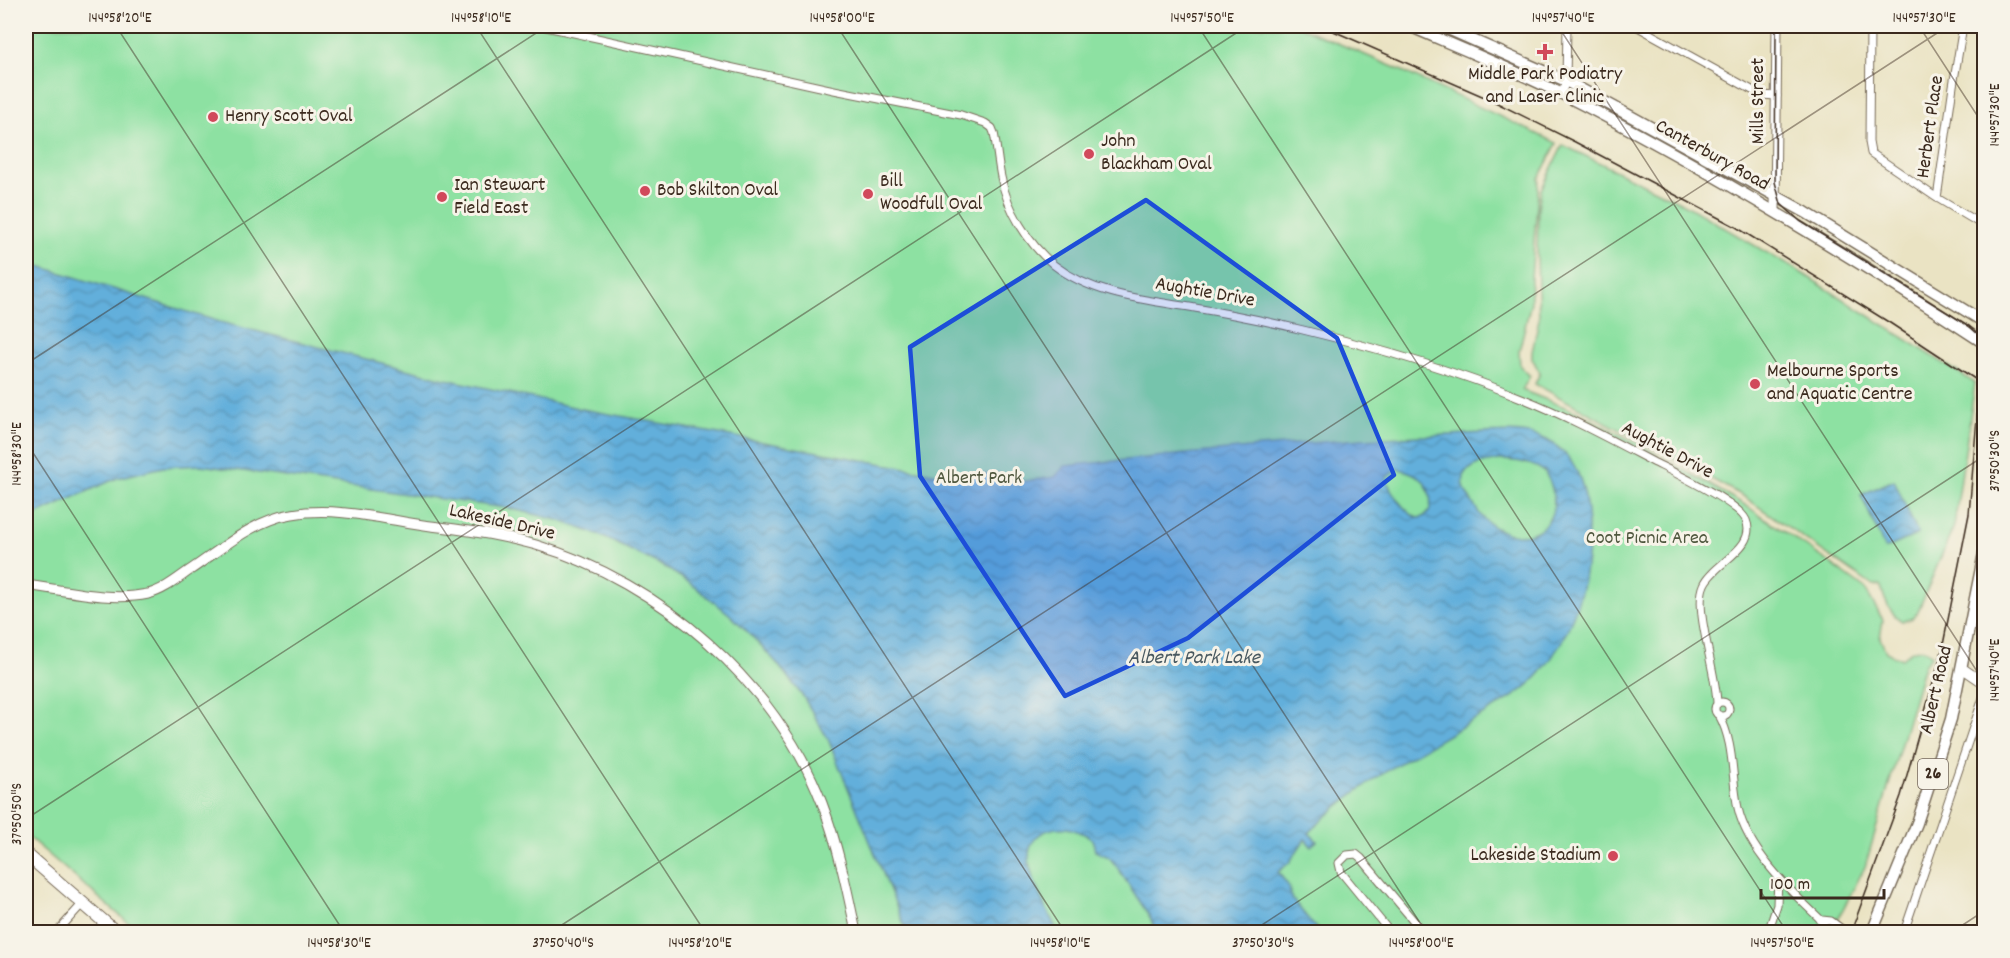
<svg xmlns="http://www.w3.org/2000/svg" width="2010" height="958" font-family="Dekko,sans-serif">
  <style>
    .park { fill: #8de1a2; stroke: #648660; stroke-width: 1.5 }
    .water { fill: url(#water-waves); stroke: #4e6c7c; stroke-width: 1.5; fill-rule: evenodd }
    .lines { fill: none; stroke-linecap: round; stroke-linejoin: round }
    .minor-casing { stroke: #786b58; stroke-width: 9 }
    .tertiary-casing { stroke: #786b58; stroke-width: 11 }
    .primary-casing { stroke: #786b58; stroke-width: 13 }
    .trunk-casing { stroke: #786b58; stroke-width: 14 }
    .minor { stroke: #fff; stroke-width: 7 }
    .tertiary { stroke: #fff; stroke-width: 9 }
    .primary { stroke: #fff; stroke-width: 10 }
    .trunk { stroke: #fff; stroke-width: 12 }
    .tram { stroke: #3b2a1e; stroke-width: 1.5 }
    .marked { fill: #1d4ed8; fill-opacity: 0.2; stroke: #1d4ed8; stroke-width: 4.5; stroke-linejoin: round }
    .ticks { fill: none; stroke: #3b2a1e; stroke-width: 1.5; stroke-opacity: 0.45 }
    .poi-dot { fill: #d1495b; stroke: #f7f3e8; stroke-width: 2 }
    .labels { text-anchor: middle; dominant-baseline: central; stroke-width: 6; stroke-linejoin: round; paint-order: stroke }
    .shield { fill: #f7f3e8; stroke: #73665b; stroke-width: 1.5 }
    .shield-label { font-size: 18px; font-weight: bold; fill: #3b2a1e }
    .poi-label { font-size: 20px; fill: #3b2a1e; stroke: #f7f3e8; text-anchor: start }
    .street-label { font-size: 20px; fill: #3b2a1e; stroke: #f7f3e8 }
    .park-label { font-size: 20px; fill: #50583f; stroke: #f7f3e8 }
    .water-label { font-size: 21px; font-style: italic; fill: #495960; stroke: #f7f3e8 }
    .neatline { fill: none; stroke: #3b2a1e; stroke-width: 2 }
    .ticks-label { font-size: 15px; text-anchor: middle; fill: #3b2a1e }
  </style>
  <defs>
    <pattern id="water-waves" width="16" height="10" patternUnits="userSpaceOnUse" patternTransform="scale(1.5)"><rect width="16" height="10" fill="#62afdb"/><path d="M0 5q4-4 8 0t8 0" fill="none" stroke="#528fb1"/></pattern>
  </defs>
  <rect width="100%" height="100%" fill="#f7f3e8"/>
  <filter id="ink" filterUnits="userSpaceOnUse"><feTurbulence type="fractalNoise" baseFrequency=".0167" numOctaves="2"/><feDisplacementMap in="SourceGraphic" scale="12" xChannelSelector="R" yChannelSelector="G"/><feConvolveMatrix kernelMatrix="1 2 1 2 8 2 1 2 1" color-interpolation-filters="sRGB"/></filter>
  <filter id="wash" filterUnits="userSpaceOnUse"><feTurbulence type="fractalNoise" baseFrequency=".008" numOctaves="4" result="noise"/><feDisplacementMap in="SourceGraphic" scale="24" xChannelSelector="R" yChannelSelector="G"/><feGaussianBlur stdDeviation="1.35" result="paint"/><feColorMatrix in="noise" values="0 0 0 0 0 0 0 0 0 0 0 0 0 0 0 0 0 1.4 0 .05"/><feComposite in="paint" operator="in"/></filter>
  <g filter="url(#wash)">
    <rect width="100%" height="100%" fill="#eae3c3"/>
    <!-- park -->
    <path class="park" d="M 26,26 L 1298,26 L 1398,69 L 1557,143 L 1539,178 L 1531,279 L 1531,302 L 1519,351 L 1520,366 L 1530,376 L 1522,390 L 1577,412 L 1635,442 L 1745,505 L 1826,560 L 1865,589 L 1883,620 L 1880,638 L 1886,652 L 1902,659 C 1911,650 1921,644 1932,655 L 1924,665 L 1865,867 L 1831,932 L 139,932 L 26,835 Z
      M 1563,145 L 1684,204 L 1805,275 L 1975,383 L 1954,526 L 1918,611 L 1911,619 L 1902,621 C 1889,614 1884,599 1881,586 L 1873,586 L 1743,496 L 1535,384 L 1540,373 L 1532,358 L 1532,352 L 1539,319 L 1537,257 L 1538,209 L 1541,190 Z"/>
    <!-- water -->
    <path class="water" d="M 26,262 L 220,322 L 441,378 L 582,409 L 939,474 L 959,476 L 998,473 L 1001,479 L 1025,481 L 1055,477 L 1065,466 C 1193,453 1321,439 1450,435 C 1478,434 1522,427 1547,440 C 1582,459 1588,497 1588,534 C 1589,582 1572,635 1541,672 C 1522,695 1495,707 1470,722 C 1414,755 1354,785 1309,833 L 1317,841 L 1311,846 L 1305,839 L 1289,863 L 1278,872 L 1288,885 L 1292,899 L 1319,932 L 1156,932 L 1150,917 L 1117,867 L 1109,857 L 1095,851 C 1094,847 1094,842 1091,838 C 1087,834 1083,834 1079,832 C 1060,823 1031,829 1029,855 C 1028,877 1048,912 1058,932 L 907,932 L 828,739 L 804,698 L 776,662 L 745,629 L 728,613 L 690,583 L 663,566 L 599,535 L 558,520 L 513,509 L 201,465 L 163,467 L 117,478 L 26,519 ZM 1499,460 C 1514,460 1533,463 1545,472 C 1574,522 1526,555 1486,521 C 1479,516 1477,508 1472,502 C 1465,491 1461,485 1465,472 L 1478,464 ZM 1398,469 C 1406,470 1419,475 1424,482 C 1432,494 1436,517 1417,518 C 1404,511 1390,492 1386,477 Z
      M 1894,480 L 1918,534 L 1885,549 L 1861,495 Z"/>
  </g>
  <g filter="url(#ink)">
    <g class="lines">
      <!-- minor casing -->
      <g class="minor-casing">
        <path id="minor" d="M 542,26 L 834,90 L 961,115 L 985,123 L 992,128 L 994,133 C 997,148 998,163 1001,177 C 1007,209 1028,244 1054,265 C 1094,296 1147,300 1195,308 C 1231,314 1267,321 1303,330 C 1378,348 1453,370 1524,399 C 1569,417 1611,440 1653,462 C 1673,472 1738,502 1746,520 C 1758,548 1713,563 1704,585 C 1693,609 1717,673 1717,704
          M 1636,26 L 1761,95 L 1777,96
          M 1870,26 L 1869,142 L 1871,153 L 1937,198 L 1984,226
          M 1561,94 L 1566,81 L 1567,26
          M 1937,198 L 1953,86 L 1963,26
          M1715 709a7 7 0 1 1 14 0a7 7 0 1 1-14 0Z
          M 1719,715 C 1735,744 1731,777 1738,808 C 1747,849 1789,890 1819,918 C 1823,923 1823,928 1828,932
          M 1822,920 L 1831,921 L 1846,932
          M 57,932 L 83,903
          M 1390,932 L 1341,872 L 1339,863 L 1347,855 L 1356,854 L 1361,858 L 1423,932
          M 1768,932 L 1777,905 L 1778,877
          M 1904,932 L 1984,695
          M 1983,932 L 1984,930"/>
      </g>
      <!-- tertiary casing -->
      <g class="tertiary-casing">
        <path id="tertiary" d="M 1775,212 L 1777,26
          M 26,585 C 65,590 109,602 148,594 C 164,590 177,579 190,570 C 222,549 253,520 292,514 C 337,506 386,520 431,526 C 466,530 502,535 536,545 C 659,581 776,683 822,803 C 838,845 847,889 856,932
          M 1962,668 L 1984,683"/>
      </g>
      <!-- primary casing -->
      <g class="primary-casing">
        <path id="primary" d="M 1409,26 C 1460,48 1512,69 1562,94 C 1708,168 1848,254 1984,343
          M 1441,26 L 1566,81 L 1614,107 L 1805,212 L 1984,322
          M 1872,932 L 1917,823 L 1951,719 L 1984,553"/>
      </g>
      <!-- trunk casing -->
      <g class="trunk-casing">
        <path id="trunk" d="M 26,854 L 116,932"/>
      </g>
      <!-- minor -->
      <use href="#minor" class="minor"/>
      <!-- tertiary -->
      <use href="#tertiary" class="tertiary"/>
      <!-- primary -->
      <use href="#primary" class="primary"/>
      <!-- trunk -->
      <use href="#trunk" class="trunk"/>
      <!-- tram -->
      <path class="tram" d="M 1322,26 L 1489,99 L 1575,142 L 1736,227 L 1890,323 L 1984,385
        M 1776,26 L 1775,182 L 1781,204 L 1800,221 L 1969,326 L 1980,336 L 1984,345
        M 1851,932 L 1901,796 L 1941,655 L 1969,514 L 1978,406 L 1984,365"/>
    </g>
  </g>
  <!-- marked area -->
  <path class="marked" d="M 1146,200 L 1337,338 L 1394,475 L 1188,638 L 1065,696 L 920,476 L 910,347 Z"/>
  <!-- ticks -->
  <path class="ticks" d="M 116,26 L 705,932M 476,26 L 1065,932M 837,26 L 1426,932M 1198,26 L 1787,932M 1558,26 L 1984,682M 1919,26 L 1984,126M 26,364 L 547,26M 26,442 L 344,932M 26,819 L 1247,26M 551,932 L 1948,26M 1251,932 L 1984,456M 1952,932 L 1984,911"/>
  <!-- markers -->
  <g class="poi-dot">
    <path d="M1542 43h6v6h6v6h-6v6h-6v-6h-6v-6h6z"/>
    <circle cx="213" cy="117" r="6"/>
    <circle cx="1089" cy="154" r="6"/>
    <circle cx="645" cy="191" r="6"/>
    <circle cx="868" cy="194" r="6"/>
    <circle cx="442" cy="197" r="6"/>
    <circle cx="1755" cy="384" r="6"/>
    <circle cx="1613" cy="856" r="6"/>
  </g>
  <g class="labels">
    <!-- shield labels -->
    <rect class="shield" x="1918" y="759" width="30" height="30" rx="4.5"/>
    <g class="shield-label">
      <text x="1933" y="774">26</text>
    </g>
    <!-- poi labels -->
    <g class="poi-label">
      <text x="1545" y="75" text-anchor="middle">Middle Park Podiatry<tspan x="1545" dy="23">and Laser Clinic</tspan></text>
      <text x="225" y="117">Henry Scott Oval</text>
      <text x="1101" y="142">John<tspan x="1101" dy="23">Blackham Oval</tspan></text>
      <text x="880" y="182">Bill<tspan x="880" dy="23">Woodfull Oval</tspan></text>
      <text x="454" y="186">Ian Stewart<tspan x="454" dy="23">Field East</tspan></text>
      <text x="657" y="191">Bob Skilton Oval</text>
      <text x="1767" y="372">Melbourne Sports<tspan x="1767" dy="23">and Aquatic Centre</tspan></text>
      <text x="1601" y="856" text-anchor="end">Lakeside Stadium</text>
    </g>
    <!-- street labels -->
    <g class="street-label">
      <text transform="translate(1759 101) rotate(-90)">Mills Street</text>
      <text transform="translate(1931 127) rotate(-82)">Herbert Place</text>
      <text transform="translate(1712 156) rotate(29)">Canterbury Road</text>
      <text transform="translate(1205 293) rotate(10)">Aughtie Drive</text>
      <text transform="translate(1667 451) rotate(28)">Aughtie Drive</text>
      <text transform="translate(502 523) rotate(13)">Lakeside Drive</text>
      <text transform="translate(1937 690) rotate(-77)">Albert Road</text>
    </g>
    <!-- park labels -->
    <g class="park-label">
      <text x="979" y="479">Albert Park</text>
      <text x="1647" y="539">Coot Picnic Area</text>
    </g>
    <!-- water labels -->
    <g class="water-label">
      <text x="1194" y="659">Albert Park Lake</text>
    </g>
  </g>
  <!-- margin -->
  <rect width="2010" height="958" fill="none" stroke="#f7f3e8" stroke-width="66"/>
  <!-- scale -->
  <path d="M1761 889v9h123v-9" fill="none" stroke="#3b2a1e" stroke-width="3"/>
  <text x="1770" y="889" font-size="18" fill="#3b2a1e" stroke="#f7f3e8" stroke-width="4.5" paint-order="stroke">100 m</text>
  <rect x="33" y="33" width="1944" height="892" class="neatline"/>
  <g class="ticks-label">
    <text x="120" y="22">144°58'20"E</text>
    <text x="481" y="22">144°58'10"E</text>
    <text x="842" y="22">144°58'00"E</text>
    <text x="1202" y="22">144°57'50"E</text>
    <text x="1563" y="22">144°57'40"E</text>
    <text x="1924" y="22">144°57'30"E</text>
    <text transform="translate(1994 115) rotate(-90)" y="5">144°57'30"E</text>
    <text transform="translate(16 454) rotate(-90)" y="5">144°58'30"E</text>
    <text transform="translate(1994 461) rotate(-90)" y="5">37°50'30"S</text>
    <text transform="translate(1994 670) rotate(-90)" y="5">144°57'40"E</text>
    <text transform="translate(16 814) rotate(-90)" y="5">37°50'50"S</text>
    <text x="339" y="947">144°58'30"E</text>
    <text x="563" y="947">37°50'40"S</text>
    <text x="700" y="947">144°58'20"E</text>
    <text x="1060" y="947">144°58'10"E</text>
    <text x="1263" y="947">37°50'30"S</text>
    <text x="1421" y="947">144°58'00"E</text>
    <text x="1782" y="947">144°57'50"E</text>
  </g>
</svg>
